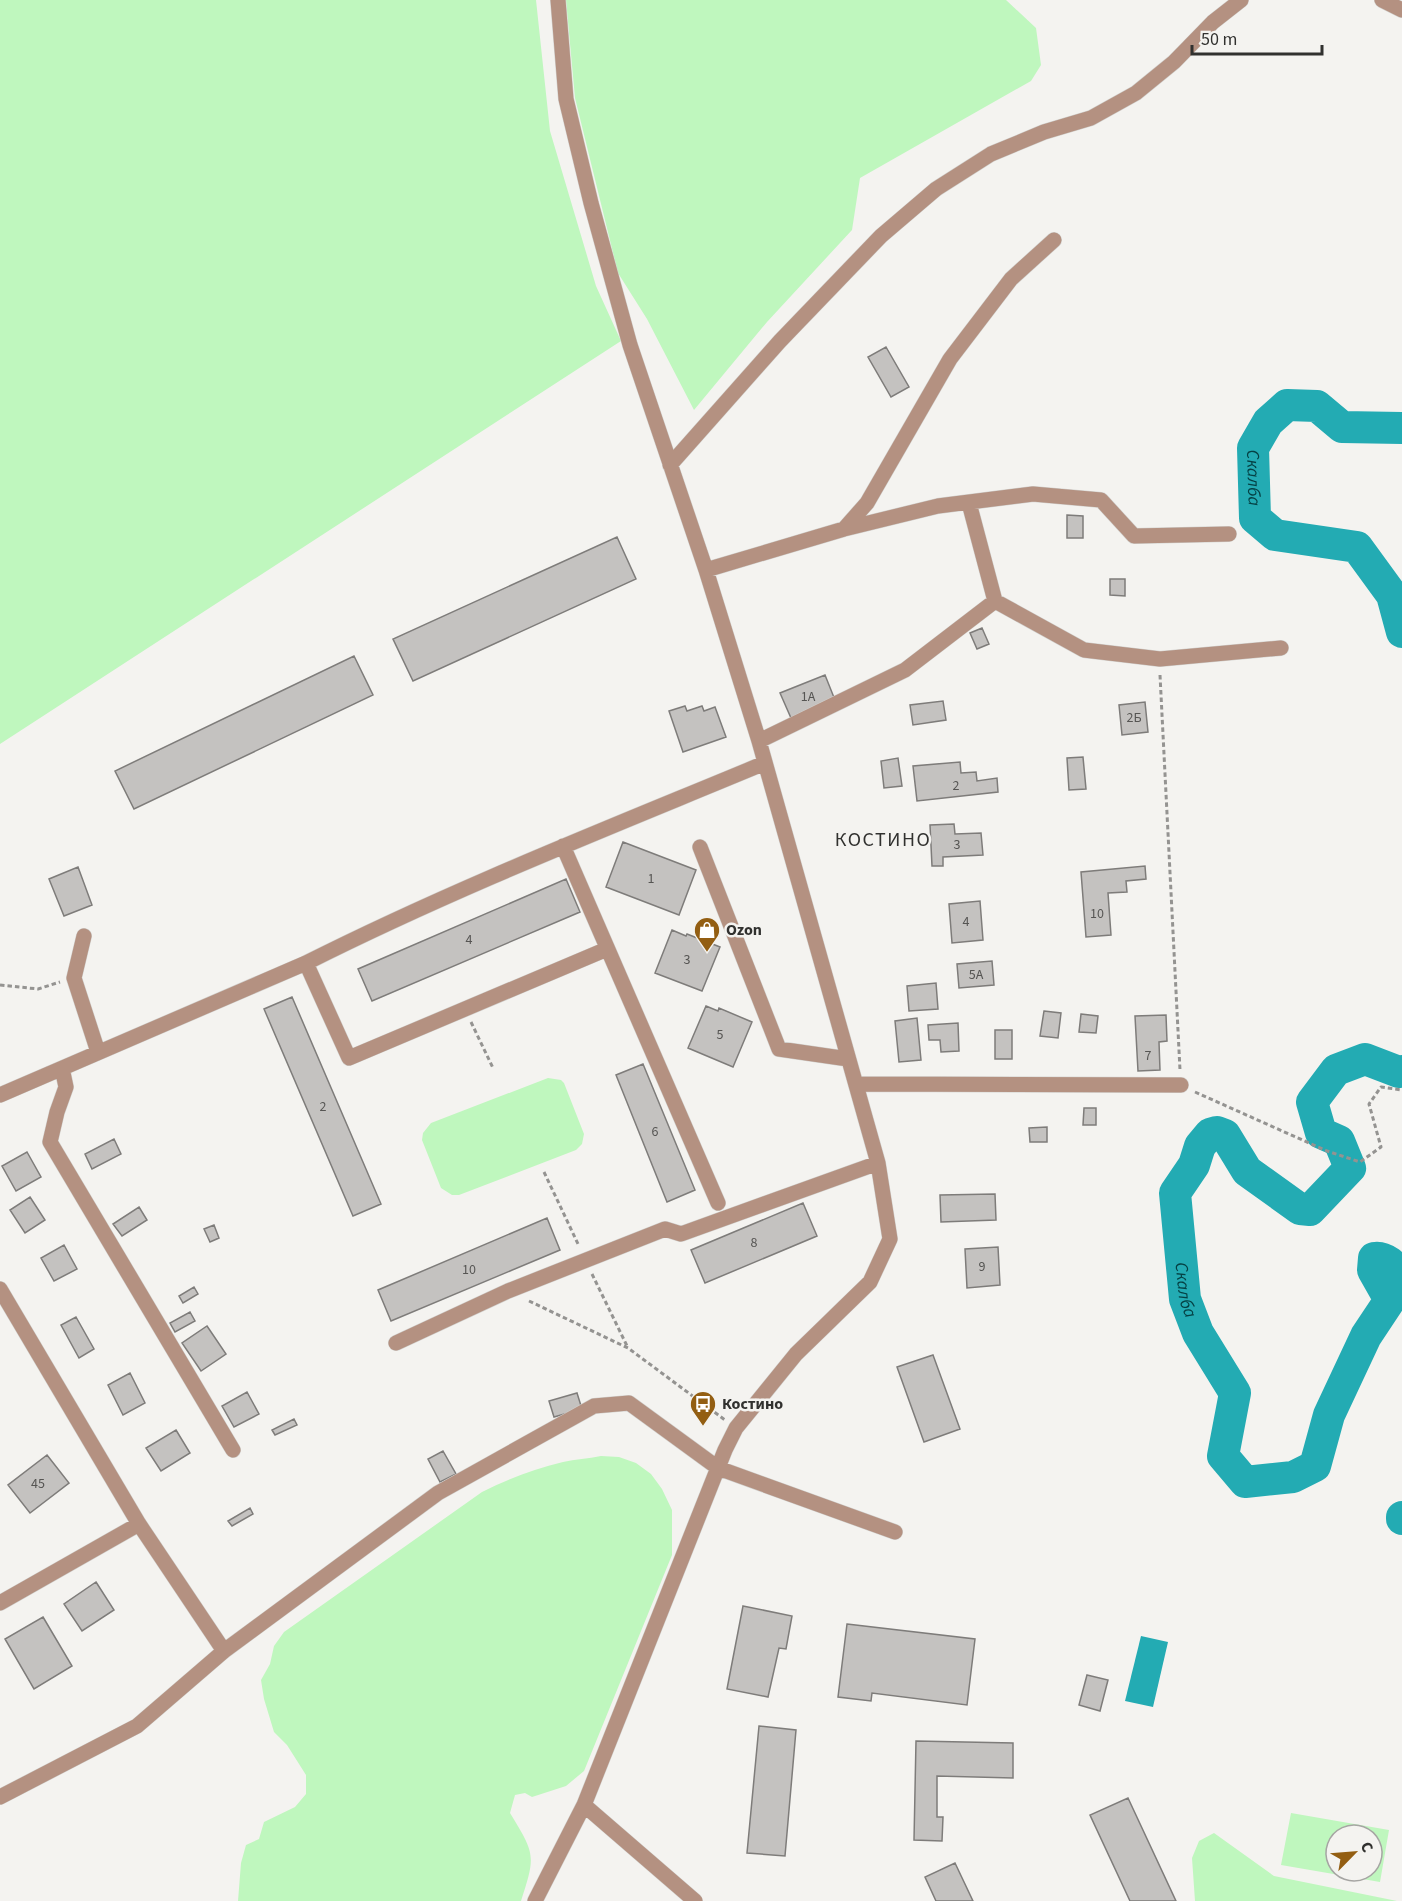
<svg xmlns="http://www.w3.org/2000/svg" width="1402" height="1901" font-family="'Source Sans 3',sans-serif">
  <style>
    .green { fill: #bff7be; fill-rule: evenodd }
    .water { fill: #23abb3 }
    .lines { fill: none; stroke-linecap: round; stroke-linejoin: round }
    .river { stroke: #23abb3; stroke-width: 32 }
    .building { fill: #c4c2c0; stroke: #7e7c7a; stroke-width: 1.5 }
    .minor-casing { stroke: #d1d0cd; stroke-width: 16 }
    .path { stroke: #949391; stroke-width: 3; stroke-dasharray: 4.5 3; stroke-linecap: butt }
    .minor { stroke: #b49181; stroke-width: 15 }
    .labels { text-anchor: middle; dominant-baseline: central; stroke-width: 5; stroke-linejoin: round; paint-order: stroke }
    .number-label { font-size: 14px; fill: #565553 }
    .poi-label { font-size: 16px; font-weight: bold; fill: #31312f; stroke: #f4f3f0; text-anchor: start }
    .water-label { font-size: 18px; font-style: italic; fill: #054144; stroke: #f4f3f0 }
    .quarter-label { font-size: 20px; letter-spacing: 1.5px; fill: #31312f; stroke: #f4f3f0 }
  </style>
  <rect width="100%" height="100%" fill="#f4f3f0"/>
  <!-- green -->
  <path class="green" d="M 0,0 L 536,0 L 550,131 L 596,286 L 621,341 L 0,744 Z
    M 566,0 L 1006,0 L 1036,28 L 1041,65 L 1031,81 L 860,178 L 852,230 L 767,322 L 694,410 L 647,319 L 618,273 L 575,98 Z
    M 548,1078 L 561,1080 L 564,1083 L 584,1134 L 582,1144 L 576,1150 L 459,1195 L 452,1195 L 441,1188 L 422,1140 L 423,1133 L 431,1123 Z
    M 601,1456 L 619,1457 L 636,1463 L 651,1474 L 662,1489 L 672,1510 L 672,1555 L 584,1771 L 566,1786 L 532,1797 L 525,1793 L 515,1795 L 510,1813 C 535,1854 536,1855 521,1901 L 238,1901 L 241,1863 L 246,1845 L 259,1839 L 264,1822 L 295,1807 L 306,1794 L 306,1775 L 287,1745 L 274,1732 L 264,1699 L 261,1680 L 270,1664 L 274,1646 L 284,1632 L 482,1492 C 508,1479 534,1469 563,1462 C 575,1459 588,1459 601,1456 Z
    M 1291,1813 L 1389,1830 L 1380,1882 L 1281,1865 ZM 1336,1835 L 1372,1835 L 1372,1871 L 1336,1871 Z
    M 1214,1833 L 1274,1876 L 1397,1901 L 1195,1901 L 1192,1858 L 1199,1841 Z"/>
  <!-- water -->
  <path class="water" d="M 1141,1636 L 1168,1642 L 1153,1707 L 1125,1701 Z"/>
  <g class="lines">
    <!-- river -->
    <g class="river">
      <path id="s1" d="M 1402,428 L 1342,427 L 1317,406 L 1287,405 L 1268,422 L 1253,448 L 1255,518 L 1275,535 L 1357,547 L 1392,595 L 1402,632"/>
      <path id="s2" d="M 1402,1071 L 1399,1072 L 1365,1059 L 1336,1070 L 1312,1102 L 1321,1133 L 1339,1141 L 1350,1168 L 1310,1210 L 1300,1209 L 1247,1171 L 1225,1135 L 1217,1132 L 1210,1134 L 1200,1146 L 1194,1165 L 1175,1193 L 1185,1299 L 1198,1333 L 1235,1393 L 1223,1456 L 1245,1482 L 1293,1477 L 1315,1466 L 1329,1415 L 1366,1336 L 1390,1300 L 1373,1270 L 1374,1258 C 1386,1256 1395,1267 1402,1275"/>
      <path d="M 1402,1517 L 1402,1519"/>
    </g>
  </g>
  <!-- building -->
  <path class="building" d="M 886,347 L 909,387 L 891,397 L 868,357 Z
    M 1067,515 L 1083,516 L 1083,538 L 1067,538 Z
    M 617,537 L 636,579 L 413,681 L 393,639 Z
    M 1110,579 L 1125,579 L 1125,596 L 1110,595 Z
    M 982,628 L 989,644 L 977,649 L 970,633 Z
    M 354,656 L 373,695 L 134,809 L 115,771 Z
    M 825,675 L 835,700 L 791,718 L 780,693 Z
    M 943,701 L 946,720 L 913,725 L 910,705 Z
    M 1145,702 L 1148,732 L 1122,735 L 1119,705 Z
    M 685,706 L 687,711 L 702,706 L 704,711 L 715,707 L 726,737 L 683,752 L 669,711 Z
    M 1083,757 L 1086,789 L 1069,790 L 1067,758 Z
    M 898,758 L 902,786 L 884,788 L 881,761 Z
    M 960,762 L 961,773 L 976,772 L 977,781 L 997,778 L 998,792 L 917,801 L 913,766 Z
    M 954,824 L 955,834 L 981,833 L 983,855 L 943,857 L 943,866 L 932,866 L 930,825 Z
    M 623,842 L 696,870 L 679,915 L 606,887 Z
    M 1145,866 L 1146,879 L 1126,881 L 1127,892 L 1108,893 L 1111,935 L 1086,937 L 1081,872 Z
    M 78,867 L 92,905 L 64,916 L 49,879 Z
    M 566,879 L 580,912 L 372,1001 L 358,969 Z
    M 980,901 L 983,940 L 952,943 L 949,904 Z
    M 672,930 L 686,936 L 687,934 L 720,947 L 702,991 L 655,973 Z
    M 992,961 L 994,985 L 959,988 L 957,964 Z
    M 936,983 L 938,1009 L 909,1011 L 907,986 Z
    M 292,997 L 381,1204 L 353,1216 L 264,1009 Z
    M 706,1006 L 718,1011 L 719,1008 L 752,1022 L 733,1067 L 688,1048 Z
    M 1044,1011 L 1061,1013 L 1058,1038 L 1040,1036 Z
    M 1081,1014 L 1098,1016 L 1096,1033 L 1079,1032 Z
    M 1166,1015 L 1167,1041 L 1159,1042 L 1160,1070 L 1138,1071 L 1135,1016 Z
    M 917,1018 L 921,1060 L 899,1062 L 895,1021 Z
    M 958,1023 L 959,1051 L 941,1052 L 940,1040 L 929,1040 L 928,1025 Z
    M 995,1030 L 1012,1030 L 1012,1059 L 995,1059 Z
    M 643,1064 L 695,1190 L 667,1202 L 616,1075 Z
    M 1084,1108 L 1096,1108 L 1096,1125 L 1083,1125 Z
    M 1047,1127 L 1047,1142 L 1030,1142 L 1029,1128 Z
    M 114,1139 L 121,1154 L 92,1169 L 85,1154 Z
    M 27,1152 L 41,1177 L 16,1191 L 2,1166 Z
    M 995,1194 L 996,1220 L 941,1222 L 940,1195 Z
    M 30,1197 L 45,1220 L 25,1233 L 10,1210 Z
    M 803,1203 L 817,1236 L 705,1283 L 691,1250 Z
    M 139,1207 L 147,1220 L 122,1236 L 113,1224 Z
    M 547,1218 L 560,1250 L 391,1321 L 378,1290 Z
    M 214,1225 L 219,1238 L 210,1242 L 204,1229 Z
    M 64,1245 L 77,1269 L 54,1281 L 41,1258 Z
    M 998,1247 L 1000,1285 L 967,1288 L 965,1249 Z
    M 194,1287 L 198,1294 L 183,1303 L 179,1296 Z
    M 190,1312 L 195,1321 L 175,1332 L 170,1323 Z
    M 76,1317 L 94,1349 L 79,1358 L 61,1325 Z
    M 207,1326 L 226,1354 L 201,1371 L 182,1343 Z
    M 933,1355 L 960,1429 L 924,1442 L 897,1367 Z
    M 130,1373 L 145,1403 L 123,1415 L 108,1385 Z
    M 247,1392 L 259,1414 L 234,1427 L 222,1406 Z
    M 577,1393 L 582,1409 L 554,1417 L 549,1401 Z
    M 294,1419 L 297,1425 L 275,1435 L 272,1430 Z
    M 176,1430 L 190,1453 L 161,1471 L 146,1448 Z
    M 443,1451 L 456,1474 L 440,1482 L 428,1459 Z
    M 47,1455 L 69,1483 L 30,1513 L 8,1485 Z
    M 250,1508 L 253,1514 L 232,1526 L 228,1521 Z
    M 96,1582 L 114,1610 L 82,1631 L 64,1604 Z
    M 743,1606 L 792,1616 L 786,1649 L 779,1648 L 768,1697 L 727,1689 Z
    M 43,1617 L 72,1666 L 34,1689 L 5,1639 Z
    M 847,1624 L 975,1639 L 967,1705 L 872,1693 L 871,1701 L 838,1697 Z
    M 1087,1675 L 1108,1680 L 1100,1711 L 1079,1705 Z
    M 759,1726 L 796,1730 L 785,1856 L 747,1853 Z
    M 916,1741 L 1013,1743 L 1013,1778 L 937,1776 L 937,1817 L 943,1817 L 942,1841 L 914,1840 Z
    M 1128,1798 L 1176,1901 L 1130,1901 L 1090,1815 Z
    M 955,1863 L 973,1901 L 936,1901 L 925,1877 Z"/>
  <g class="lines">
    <!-- minor casing -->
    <g class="minor-casing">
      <path id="minor" d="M 558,0 L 566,99 L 591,203 L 630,345 L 706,570 L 759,741 L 878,1163 L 890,1239 L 870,1282 L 796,1354 L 736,1428 L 725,1450 L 584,1805 L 695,1901
        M 1382,0 L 1402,10
        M 670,465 L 780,341 L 881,236 L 936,189 L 991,154 L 1044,132 L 1091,118 L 1136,93 L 1174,62 L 1213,22 L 1241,0
        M 969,503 L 995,601
        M 844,529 L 867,503 L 950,359 L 1011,279 L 1054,240
        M 706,570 L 844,529 L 938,506 L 1033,494 L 1101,500 L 1134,536 L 1229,534
        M 759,741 L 905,670 L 995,601 L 1084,650 L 1160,659 L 1281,648
        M 563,846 L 718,1203
        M 700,847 L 779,1049 L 848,1059
        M 84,936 L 74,978 L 98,1052
        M 306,963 L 349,1058 L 607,949
        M 62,1068 L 66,1087 L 57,1112 L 50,1142 L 233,1450
        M 856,1084 L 1181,1085
        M 0,1095 L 306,963 C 455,888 611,827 765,763
        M 0,1289 L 139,1524 L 224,1651
        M 396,1343 L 508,1291 L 665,1229 L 681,1234 L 878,1163
        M 0,1603 L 139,1524
        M 0,1797 L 137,1726 L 224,1651 L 438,1493 L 594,1406 L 629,1403 L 718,1468 L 895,1532
        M 535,1901 L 584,1805"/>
    </g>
    <!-- path -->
    <path class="path" d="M 1160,675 L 1180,1070
      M 0,985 L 38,989 L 60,982
      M 471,1022 L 493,1068
      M 1195,1092 L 1327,1151 L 1360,1162 L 1381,1147 L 1369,1104 L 1381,1087 L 1402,1090
      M 544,1172 L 579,1246
      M 592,1274 L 628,1348
      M 529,1301 L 628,1348 L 725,1420"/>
    <!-- minor -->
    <use href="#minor" class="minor"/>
  </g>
  <!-- icons -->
  <defs>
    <g id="shop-pin" transform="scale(1.35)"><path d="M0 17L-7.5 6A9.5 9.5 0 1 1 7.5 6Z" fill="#935e12" stroke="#f4f3f0"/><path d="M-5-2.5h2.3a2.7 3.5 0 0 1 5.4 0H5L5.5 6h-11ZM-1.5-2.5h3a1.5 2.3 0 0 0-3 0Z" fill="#fff"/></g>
    <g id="bus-pin" transform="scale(1.35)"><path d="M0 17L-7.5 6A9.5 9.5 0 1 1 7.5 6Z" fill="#935e12" stroke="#f4f3f0"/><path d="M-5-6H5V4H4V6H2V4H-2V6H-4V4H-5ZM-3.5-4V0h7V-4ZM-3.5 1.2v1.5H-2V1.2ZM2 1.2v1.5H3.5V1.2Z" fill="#fff"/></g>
  </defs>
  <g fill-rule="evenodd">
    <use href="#shop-pin" x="707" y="930"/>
    <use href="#bus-pin" x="703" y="1404"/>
  </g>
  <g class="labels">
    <!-- number labels -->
    <g class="number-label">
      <text x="808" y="697">1А</text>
      <text x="1134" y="718">2Б</text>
      <text x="956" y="786">2</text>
      <text x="957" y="845">3</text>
      <text x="651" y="879">1</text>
      <text x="1097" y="914">10</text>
      <text x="966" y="922">4</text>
      <text x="469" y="940">4</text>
      <text x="687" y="960">3</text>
      <text x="976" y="975">5А</text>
      <text x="720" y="1035">5</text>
      <text x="1148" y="1056">7</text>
      <text x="323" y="1107">2</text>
      <text x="655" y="1132">6</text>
      <text x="754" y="1243">8</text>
      <text x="982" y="1267">9</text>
      <text x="469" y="1270">10</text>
      <text x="38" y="1484">45</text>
    </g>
    <!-- poi labels -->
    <g class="poi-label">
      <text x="726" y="930">Ozon</text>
      <text x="722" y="1404">Костино</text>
    </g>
    <!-- water labels -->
    <g class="water-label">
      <text stroke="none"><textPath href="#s1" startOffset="208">Скалба</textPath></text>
      <text stroke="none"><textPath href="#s2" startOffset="550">Скалба</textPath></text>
    </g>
    <!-- quarter labels -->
    <g class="quarter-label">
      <text x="883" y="840">КОСТИНО</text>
    </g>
  </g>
  <!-- north arrow -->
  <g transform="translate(1354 1853) rotate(65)"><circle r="28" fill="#f4f3f0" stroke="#a6a5a3" stroke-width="1.5"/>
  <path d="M0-4.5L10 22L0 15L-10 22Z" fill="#935e12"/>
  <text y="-9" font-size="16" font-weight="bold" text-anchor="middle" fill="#31312f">С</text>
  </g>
  <!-- scale -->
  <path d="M1192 45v9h130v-9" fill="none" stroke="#31312f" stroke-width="3"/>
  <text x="1201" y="45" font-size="18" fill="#31312f" stroke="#f4f3f0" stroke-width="4.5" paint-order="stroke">50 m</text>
</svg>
